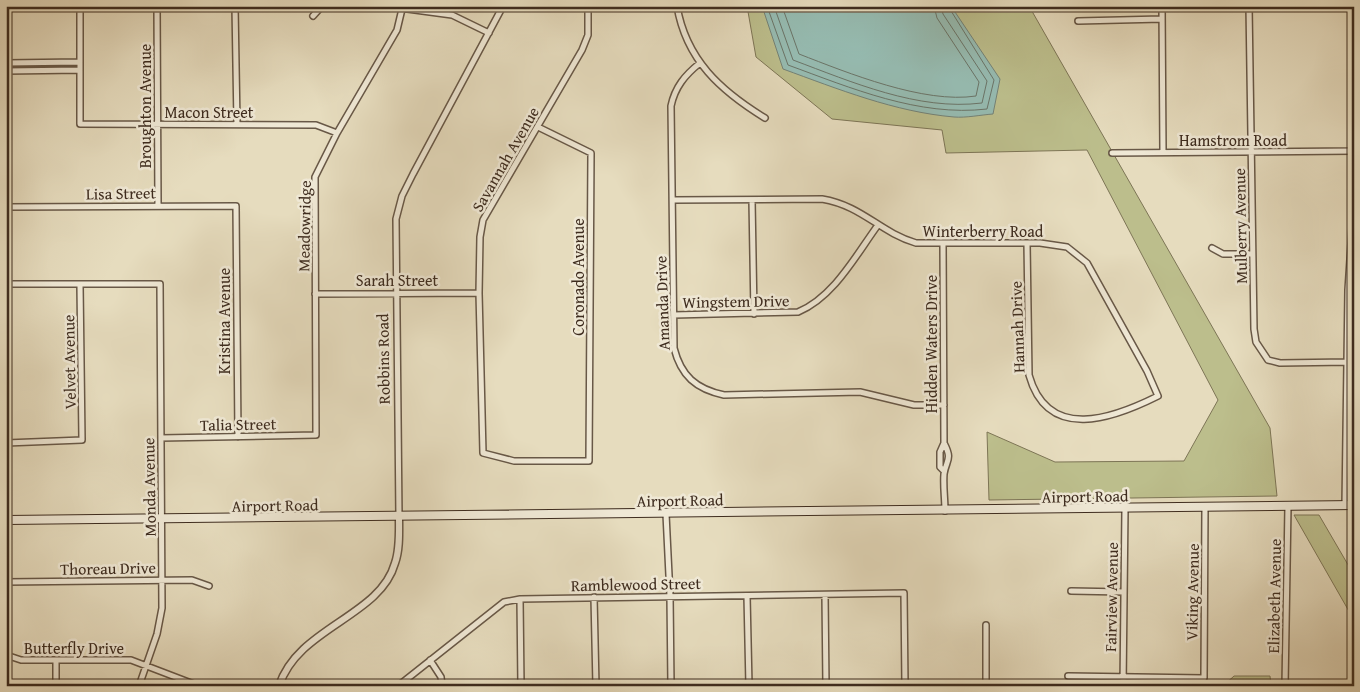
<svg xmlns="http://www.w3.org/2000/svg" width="1360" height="692" font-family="'Gentium Book Plus',serif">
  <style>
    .green { fill: #bcbe8c; stroke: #7d7556 }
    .water { fill: #96bcb2; stroke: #738277 }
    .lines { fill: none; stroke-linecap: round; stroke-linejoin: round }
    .shore { stroke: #6a7468; stroke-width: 1 }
    .stream { stroke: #738277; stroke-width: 2 }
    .minor-casing { stroke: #685847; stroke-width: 8 }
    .tertiary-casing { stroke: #685847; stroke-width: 9 }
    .secondary-casing { stroke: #3e2c1f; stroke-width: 10 }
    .minor { stroke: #efe8d5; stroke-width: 5 }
    .tertiary { stroke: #efe8d5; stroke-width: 6 }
    .secondary { stroke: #efe8d5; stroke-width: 8 }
    .labels { text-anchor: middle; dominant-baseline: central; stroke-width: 5; stroke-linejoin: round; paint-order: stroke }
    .street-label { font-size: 16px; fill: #3e2c1f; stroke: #efe8d5 }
  </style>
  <rect width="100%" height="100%" fill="#e6dcbe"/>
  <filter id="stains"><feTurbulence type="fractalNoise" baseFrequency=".004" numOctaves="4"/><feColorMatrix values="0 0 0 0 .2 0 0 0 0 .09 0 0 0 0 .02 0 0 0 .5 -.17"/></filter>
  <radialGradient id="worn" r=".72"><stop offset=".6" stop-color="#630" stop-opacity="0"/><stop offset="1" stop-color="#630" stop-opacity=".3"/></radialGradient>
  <!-- green -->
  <path class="green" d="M 747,6 L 1029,6 L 1270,428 L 1277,496 L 989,500 L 987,432 L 1055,462 L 1184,461 L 1218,400 L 1087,150 L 946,153 L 942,130 L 832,119 L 756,57 Z
    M 1294,515 L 1319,515 L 1354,575 L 1354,620 Z
    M 1234,676 L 1270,676 L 1271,686 L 1223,686 Z"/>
  <!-- water -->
  <path class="water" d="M 762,6 L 951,6 L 1000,79 L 993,114 C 980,115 966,118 954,117 C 895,112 838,89 783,69 Z"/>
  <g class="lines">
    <!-- shore -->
    <path class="shore" d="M 767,6 L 788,65 C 851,88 919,117 987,109 L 994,80 L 948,6
      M 774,6 L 793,60 C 852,82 918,111 982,103 L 987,81 L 943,14 L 941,6
      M 782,6 L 799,54 C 848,73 924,104 976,96 L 979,82 L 937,18 L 934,6"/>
    <!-- stream -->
    <path class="stream" d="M 1224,686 L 1226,682 L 1298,686"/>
    <!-- minor casing -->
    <g class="minor-casing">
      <path id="minor" d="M 80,6 L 80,124 L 316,125 L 337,133
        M 157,6 L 158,205
        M 235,6 L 237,124
        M 385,6 L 452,15 L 489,33
        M 677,6 C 686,60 721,91 765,118
        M 1162,6 L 1163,152
        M 1249,6 L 1254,329 L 1256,342 L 1268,360 L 1280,363 L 1348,362
        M 1352,6 L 1354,144
        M 313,16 L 322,6
        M 1078,21 L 1162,19
        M 6,63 L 80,62
        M 700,63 C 685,75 675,87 671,106 L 674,348 C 681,376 696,389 724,395 L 860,392 L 914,405 L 944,405
        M 6,71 L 80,70
        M 538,127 L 591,153 L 589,461 L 514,461 L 483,453 L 479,293 L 480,237 L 483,220 L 582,50 L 588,35 L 588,6
        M 1112,153 L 1354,151
        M 673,200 L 822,199 C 863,206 879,232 916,243 L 1040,243 L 1067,247 L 1087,263 L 1147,371 L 1158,396 C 1114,418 1048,443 1029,375 L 1027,243
        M 752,200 L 754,314
        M 6,207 L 236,206 L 238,437
        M 943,244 L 944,443 L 940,452 L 940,467 L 944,471
        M 1212,248 L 1223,254 L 1252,254
        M 6,284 L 160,284 L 162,608 L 157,634 L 139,686
        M 315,294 L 479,293
        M 674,315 L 798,312 C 834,297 856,255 878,225
        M 161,438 L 316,435 L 315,177 L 337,133 L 397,30 L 402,9
        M 6,443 L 82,440 L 80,285
        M 944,443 C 953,460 946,460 944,474 C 943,486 945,499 945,511
        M 1345,505 L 1348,290 L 1354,198
        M 666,514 L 670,596 L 671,686
        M 399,517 L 396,219 L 402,196 L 413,174 L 503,6
        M 6,582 L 192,580 L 209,586
        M 1071,591 L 1124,592
        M 825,595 L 826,686
        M 747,596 L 749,686
        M 594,597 L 596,686
        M 520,599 L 521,686
        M 6,655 L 21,660 L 131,660 L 199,686
        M 56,660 L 56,686
        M 430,660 L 441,677 L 442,686
        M 1068,676 L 1204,678 L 1205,507
        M 398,686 L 504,602 L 520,599 L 904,593 L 905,686
        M 986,686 L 986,625
        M 1123,686 L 1125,509
        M 1285,686 L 1288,506"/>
    </g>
    <!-- tertiary casing -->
    <g class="tertiary-casing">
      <path id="tertiary" d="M 279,686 C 298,627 380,617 395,563 C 400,549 399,532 399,517"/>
    </g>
    <!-- secondary casing -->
    <g class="secondary-casing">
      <path id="secondary" d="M 6,520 L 1354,505"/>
    </g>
    <!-- minor -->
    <use href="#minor" class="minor"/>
    <!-- tertiary -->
    <use href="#tertiary" class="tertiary"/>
    <!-- secondary -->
    <use href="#secondary" class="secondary"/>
  </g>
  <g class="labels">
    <!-- street labels -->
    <g class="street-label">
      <text transform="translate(145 106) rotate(-90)">Broughton Avenue</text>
      <text x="209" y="112">Macon Street</text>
      <text x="1233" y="140">Hamstrom Road</text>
      <text transform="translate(505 159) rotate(-60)">Savannah Avenue</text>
      <text transform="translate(121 193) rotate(-1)">Lisa Street</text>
      <text transform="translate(304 226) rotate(-89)">Meadowridge</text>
      <text transform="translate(1240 226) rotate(-91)">Mulberry Avenue</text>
      <text x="983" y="231">Winterberry Road</text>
      <text transform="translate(578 277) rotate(-90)">Coronado Avenue</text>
      <text x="397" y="280">Sarah Street</text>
      <text transform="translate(736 301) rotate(-1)">Wingstem Drive</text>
      <text transform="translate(662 303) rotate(-92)">Amanda Drive</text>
      <text transform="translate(224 321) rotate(-90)">Kristina Avenue</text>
      <text transform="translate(1017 327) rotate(-92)">Hannah Drive</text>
      <text transform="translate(931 344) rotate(-90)">Hidden Waters Drive</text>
      <text transform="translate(383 359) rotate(-91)">Robbins Road</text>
      <text transform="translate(69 362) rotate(-91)">Velvet Avenue</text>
      <text transform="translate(238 424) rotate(-1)">Talia Street</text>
      <text transform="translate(149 487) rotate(-91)">Monda Avenue</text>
      <text transform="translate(1085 496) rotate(-1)">Airport Road</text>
      <text transform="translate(680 500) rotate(-1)">Airport Road</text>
      <text transform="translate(275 505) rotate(-1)">Airport Road</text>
      <text transform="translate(108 568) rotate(-1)">Thoreau Drive</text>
      <text transform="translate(636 584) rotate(-1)">Ramblewood Street</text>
      <text transform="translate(1192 592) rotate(-89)">Viking Avenue</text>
      <text transform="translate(1274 596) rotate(-89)">Elizabeth Avenue</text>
      <text transform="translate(1111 597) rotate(-89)">Fairview Avenue</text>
      <text x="74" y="648">Butterfly Drive</text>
    </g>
  </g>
  <!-- margin -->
  <rect width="1360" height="692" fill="none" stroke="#e6dcbe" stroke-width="25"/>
  <rect x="8" y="8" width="1345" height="677" fill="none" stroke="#3e2c1f" stroke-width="2.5"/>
  <rect x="12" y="12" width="1335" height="667" fill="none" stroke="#3e2c1f"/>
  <rect width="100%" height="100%" filter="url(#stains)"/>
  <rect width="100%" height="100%" fill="url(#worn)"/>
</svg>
